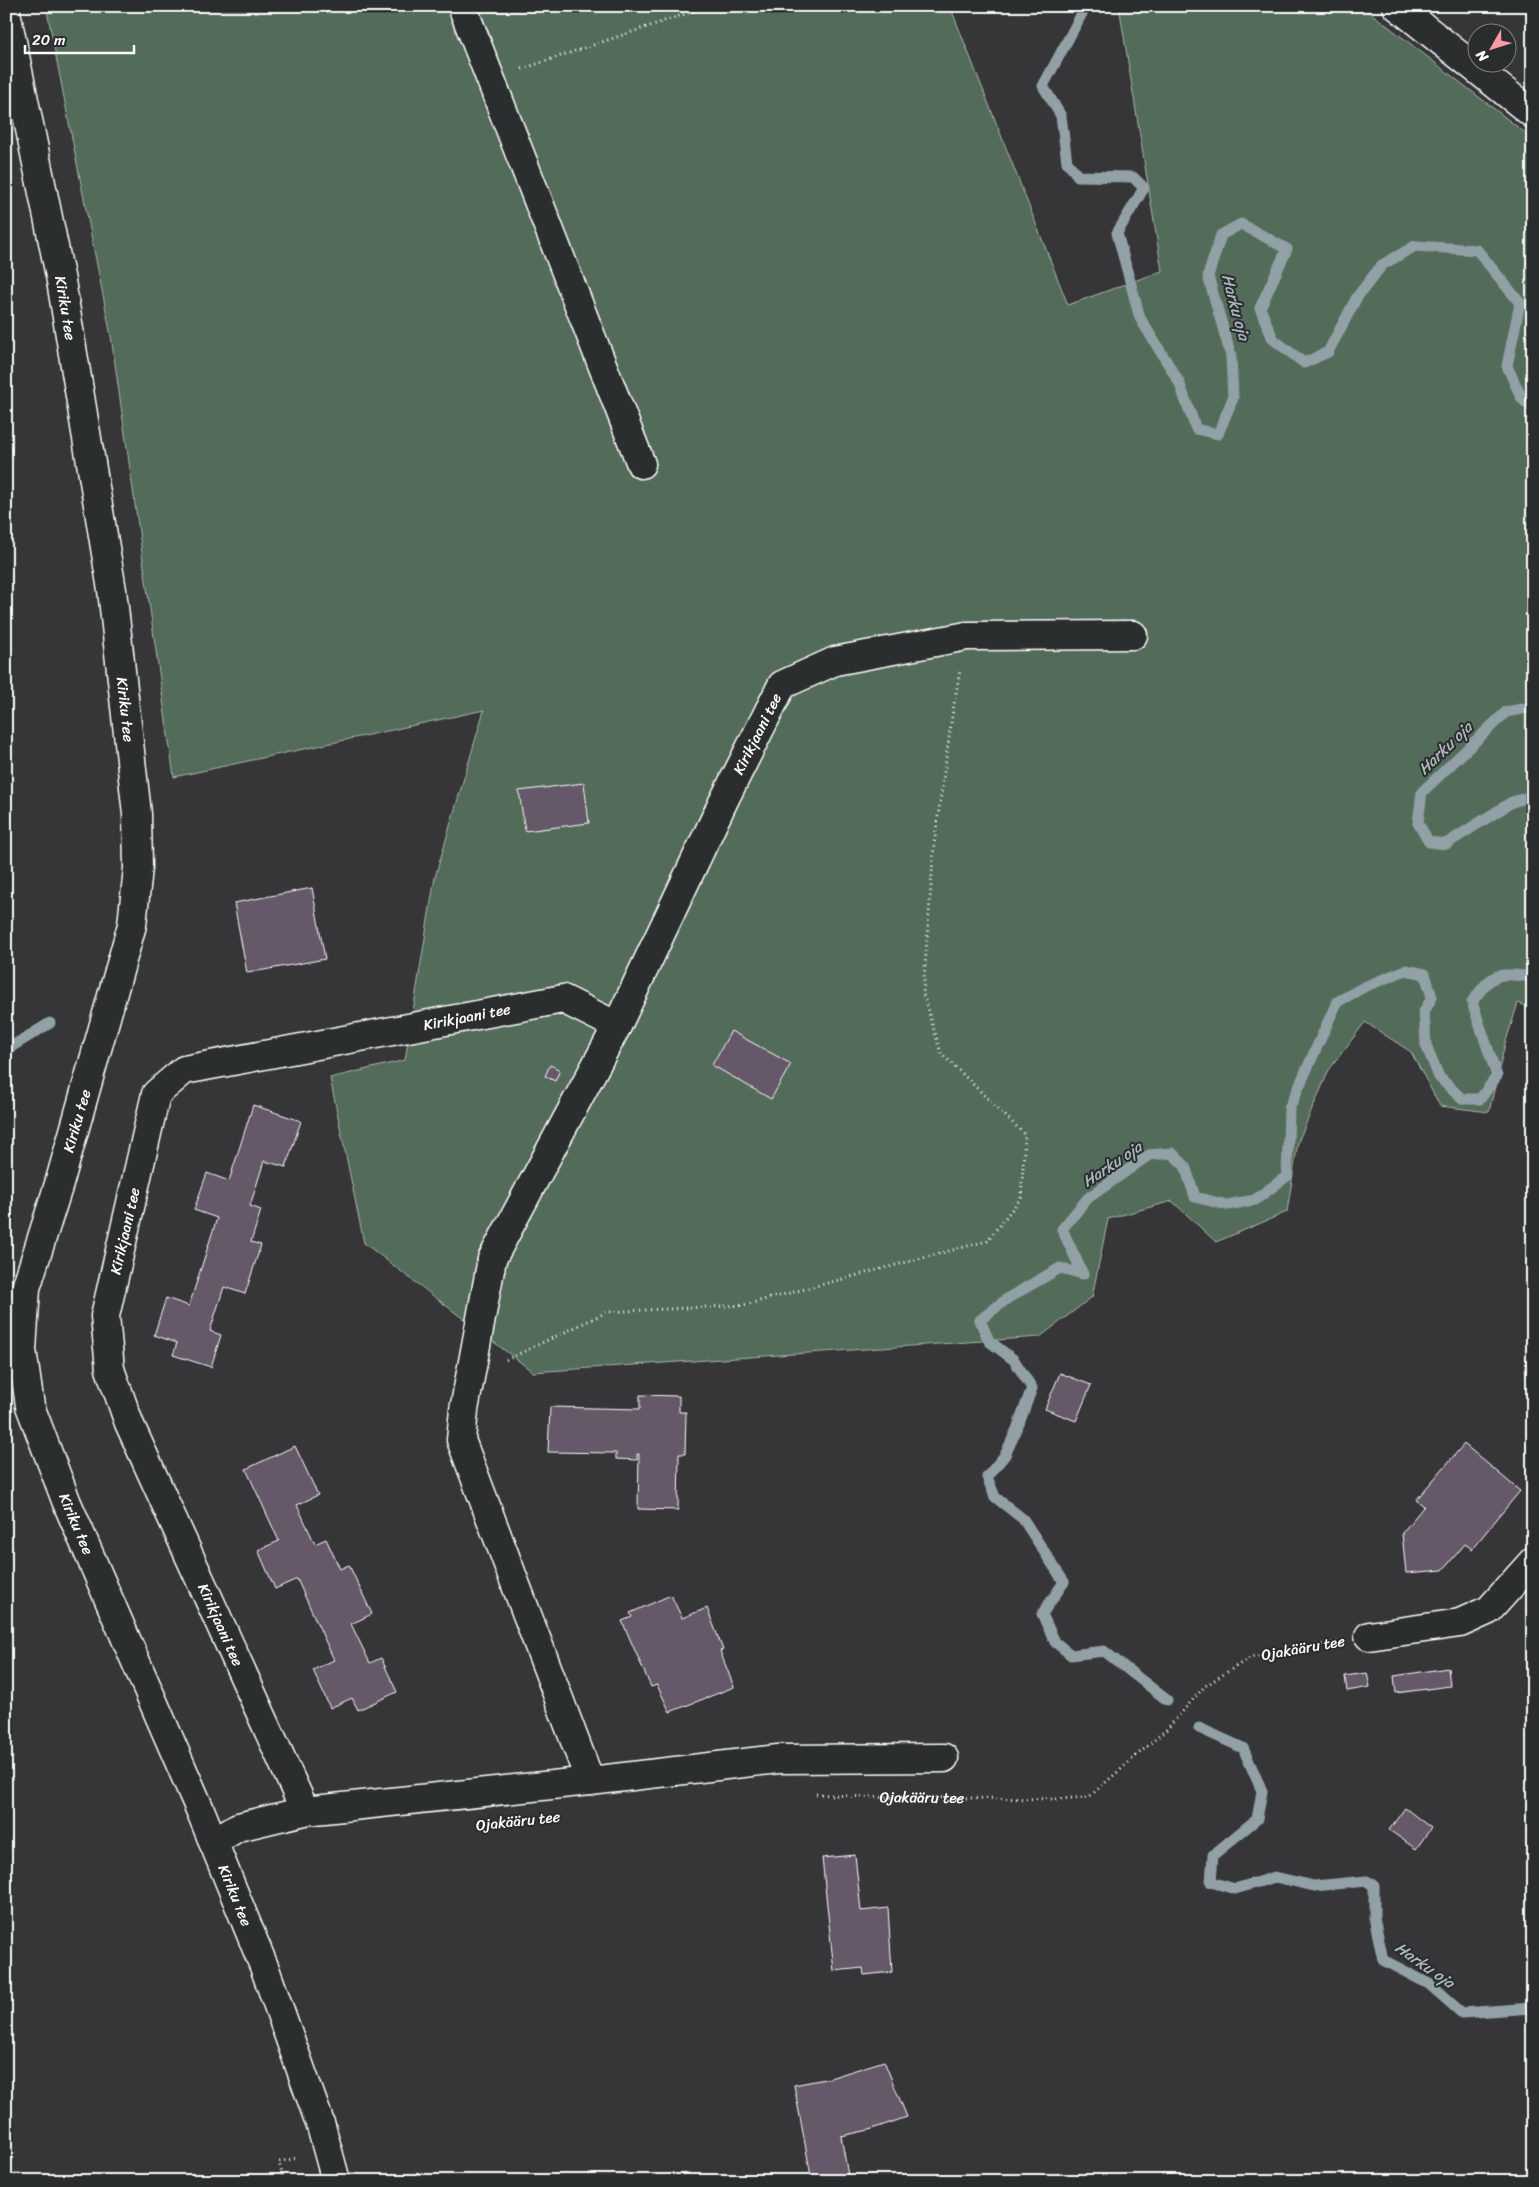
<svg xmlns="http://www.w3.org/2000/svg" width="1539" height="2187" font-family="Sriracha,sans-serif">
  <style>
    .green { fill: #536c5a; stroke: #a9b6ac }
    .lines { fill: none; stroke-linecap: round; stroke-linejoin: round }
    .stream { stroke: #91a1a6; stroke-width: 11 }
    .building { fill: #655967; stroke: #fff }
    .minor-casing { stroke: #fff; stroke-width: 31 }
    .path { stroke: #fff; stroke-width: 3; stroke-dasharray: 1 4; stroke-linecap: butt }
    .minor { stroke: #2a2d2e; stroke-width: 28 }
    .labels { text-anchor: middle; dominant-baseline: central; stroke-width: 4; stroke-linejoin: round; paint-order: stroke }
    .street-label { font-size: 15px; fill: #fff; stroke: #2a2d2e }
    .water-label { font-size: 16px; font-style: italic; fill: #acb8bc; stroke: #2a2d2e }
  </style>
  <rect width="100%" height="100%" fill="#363639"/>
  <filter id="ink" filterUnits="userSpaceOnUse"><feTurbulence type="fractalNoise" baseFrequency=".02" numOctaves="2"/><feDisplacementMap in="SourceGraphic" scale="10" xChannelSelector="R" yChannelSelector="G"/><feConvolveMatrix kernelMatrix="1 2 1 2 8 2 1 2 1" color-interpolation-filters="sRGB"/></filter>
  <g filter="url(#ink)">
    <!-- green -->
    <path class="green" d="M 46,6 L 950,6 L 1068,305 L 1162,271 L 1119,6 L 1362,6 L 1533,139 L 1533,1008 L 1518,1003 L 1505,1044 L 1489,1112 L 1440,1106 L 1411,1052 L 1365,1022 L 1329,1070 L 1298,1142 L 1287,1212 L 1216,1242 L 1172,1201 L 1108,1219 L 1092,1297 L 1040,1337 L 533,1372 L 364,1243 L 330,1078 L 405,1060 L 435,877 L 484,710 L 174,777 L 111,336 Z"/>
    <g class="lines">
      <!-- stream -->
      <path class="stream" d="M 1086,6 L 1043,86 L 1061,116 L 1067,162 L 1078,176 L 1133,177 L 1144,188 L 1117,233 L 1140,318 L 1179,382 L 1196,429 L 1218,434 L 1233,398 L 1231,356 L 1208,276 L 1221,235 L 1241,224 L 1287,249 L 1260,308 L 1273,339 L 1304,363 L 1328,352 L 1357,297 L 1382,265 L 1415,246 L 1477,250 L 1520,303 L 1507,366 L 1522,399 L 1533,408
        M 1533,707 L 1506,712 L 1422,792 L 1418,823 L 1429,842 L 1446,844 L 1512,802 L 1533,796
        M 6,1050 L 50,1023
        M 1167,1700 L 1104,1651 L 1071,1655 L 1055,1642 L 1042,1614 L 1064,1582 L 1023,1519 L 995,1497 L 987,1477 L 1005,1455 L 1017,1429 L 1032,1388 L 1014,1360 L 989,1341 L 980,1320 L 1008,1298 L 1060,1268 L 1083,1274 L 1062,1229 L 1088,1198 L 1149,1155 L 1172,1153 L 1185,1166 L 1195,1197 L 1227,1205 L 1255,1200 L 1287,1176 L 1289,1109 L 1337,1002 L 1364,987 L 1406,970 L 1425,974 L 1432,997 L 1424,1012 L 1426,1045 L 1439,1077 L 1462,1099 L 1480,1099 L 1497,1076 L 1472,1002 C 1494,971 1496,973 1533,977
        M 1199,1728 L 1243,1748 L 1262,1791 L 1257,1819 L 1213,1855 L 1211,1882 L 1235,1889 L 1275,1877 L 1314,1886 L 1367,1881 L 1374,1886 L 1374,1917 L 1383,1960 L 1429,1984 L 1462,2013 L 1533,2008"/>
    </g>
    <!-- building -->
    <path class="building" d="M 584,783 L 589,823 L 525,831 L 519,791 Z
      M 312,888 L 325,959 L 247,973 L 234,903 Z
      M 731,1031 L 791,1064 L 771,1099 L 712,1065 Z
      M 550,1065 L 560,1070 L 555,1081 L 545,1076 Z
      M 253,1105 L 301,1121 L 286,1167 L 264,1161 L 250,1206 L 261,1210 L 251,1242 L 261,1245 L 245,1294 L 224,1287 L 210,1331 L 221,1335 L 211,1367 L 173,1355 L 177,1343 L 154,1335 L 166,1298 L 189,1306 L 217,1218 L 194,1210 L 207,1173 L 229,1181 Z
      M 1060,1373 L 1091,1385 L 1076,1421 L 1045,1409 Z
      M 640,1395 L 679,1396 L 679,1412 L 686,1412 L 685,1454 L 679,1454 L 678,1510 L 638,1509 L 639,1454 L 637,1454 L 637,1460 L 616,1459 L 616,1453 L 548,1452 L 550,1407 L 640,1409 Z
      M 1464,1444 L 1520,1491 L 1472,1549 L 1465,1544 L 1443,1570 L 1406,1573 L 1402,1533 L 1424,1506 L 1416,1500 Z
      M 295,1446 L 318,1495 L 297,1505 L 315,1544 L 326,1539 L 340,1569 L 349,1565 L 372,1614 L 351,1624 L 370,1663 L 381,1658 L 397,1692 L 358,1710 L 352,1698 L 330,1708 L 313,1670 L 334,1660 L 297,1579 L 275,1589 L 258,1550 L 279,1541 L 246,1469 Z
      M 671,1595 L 682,1618 L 707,1608 L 723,1650 L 720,1651 L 734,1687 L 670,1712 L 657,1685 L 651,1687 L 622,1621 L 632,1617 L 630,1613 Z
      M 1448,1668 L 1450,1686 L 1396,1693 L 1394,1676 Z
      M 1367,1673 L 1370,1687 L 1347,1691 L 1345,1676 Z
      M 1405,1808 L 1431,1828 L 1416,1849 L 1389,1830 Z
      M 855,1855 L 861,1911 L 888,1908 L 892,1972 L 864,1975 L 863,1968 L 834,1971 L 822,1858 Z
      M 884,2061 L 907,2117 L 869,2130 L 841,2136 L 849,2181 L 812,2181 L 794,2085 L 830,2078 Z"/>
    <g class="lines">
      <!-- minor casing -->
      <g class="minor-casing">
        <g id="minor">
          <path d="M 462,6 L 641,464"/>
          <path d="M 1397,6 L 1533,114"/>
          <path id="s2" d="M 6,12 L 61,281 L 112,590 L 137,814 L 138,868 L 132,925 L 59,1184 L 26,1288 L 22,1350 L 30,1406 L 67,1503 L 201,1812 L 265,1969 L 321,2126 L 336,2181"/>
          <path id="s3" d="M 617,1026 L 724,800 L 782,685 L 835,661 L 967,636 L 1133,635"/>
          <path d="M 1369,1636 L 1460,1623 L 1489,1610 L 1533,1561"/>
          <path d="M 590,1781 L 778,1759 L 944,1758"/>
          <path id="s4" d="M 213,1842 L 238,1827 L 305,1811 L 590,1781 L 461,1440 L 464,1410 L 492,1259 L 617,1026 L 563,999 L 184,1070 L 156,1094 L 105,1316 L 110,1369 L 129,1423 L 305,1811"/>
        </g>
      </g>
      <!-- path -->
      <g class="path">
        <path d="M 522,69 L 709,6"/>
        <path d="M 506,1360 L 607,1312 L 744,1305 L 987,1241 L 1021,1198 L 1025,1135 L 941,1053 L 923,994 L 934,845 L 952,716 L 960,670"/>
        <path id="s1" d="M 816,1794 L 865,1797 L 1058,1799 L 1089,1797 L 1167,1729 L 1205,1686 L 1251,1657 L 1337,1642"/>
        <path d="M 284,2181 L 279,2162 L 297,2158"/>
      </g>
      <!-- minor -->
      <use href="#minor" class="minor"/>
    </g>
  </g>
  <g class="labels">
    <!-- street labels -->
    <g class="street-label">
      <text stroke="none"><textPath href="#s2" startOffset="302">Kiriku tee</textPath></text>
      <text stroke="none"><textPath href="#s2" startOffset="708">Kiriku tee</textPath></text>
      <text stroke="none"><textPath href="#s3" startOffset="324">Kirikjaani tee</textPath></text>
      <text transform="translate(467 1017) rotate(-11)">Kirikjaani tee</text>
      <text transform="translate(77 1121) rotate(-74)">Kiriku tee</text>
      <text transform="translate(125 1231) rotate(-77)">Kirikjaani tee</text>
      <text stroke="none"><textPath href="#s2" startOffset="1548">Kiriku tee</textPath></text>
      <text stroke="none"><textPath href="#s4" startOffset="2240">Kirikjaani tee</textPath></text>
      <text transform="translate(1303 1648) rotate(-10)">Ojakääru tee</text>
      <text stroke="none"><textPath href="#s1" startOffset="106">Ojakääru tee</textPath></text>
      <text transform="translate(518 1821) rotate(-6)">Ojakääru tee</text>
      <text stroke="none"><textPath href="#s2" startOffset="1952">Kiriku tee</textPath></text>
    </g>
    <!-- water labels -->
    <g class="water-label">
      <text transform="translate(1236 307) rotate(75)">Harku oja</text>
      <text transform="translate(1445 748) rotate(-44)">Harku oja</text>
      <text transform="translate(1112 1164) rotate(-34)">Harku oja</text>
      <text transform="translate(1425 1965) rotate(35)">Harku oja</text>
    </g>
  </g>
  <!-- margin -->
  <rect width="1539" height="2187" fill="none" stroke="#2a2d2e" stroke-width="25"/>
  <rect x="12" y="12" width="1514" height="2162" fill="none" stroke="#fff" stroke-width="2" filter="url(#ink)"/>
  <!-- north arrow -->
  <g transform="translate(1492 48) rotate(231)"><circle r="24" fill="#2a2d2e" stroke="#7f8182"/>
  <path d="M0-4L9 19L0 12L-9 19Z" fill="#ff9aa2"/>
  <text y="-8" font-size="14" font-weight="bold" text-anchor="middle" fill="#ffffff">N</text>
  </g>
  <!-- scale -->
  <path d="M25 45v8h109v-8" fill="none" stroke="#ffffff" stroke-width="2.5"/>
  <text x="32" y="45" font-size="15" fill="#ffffff" stroke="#2a2d2e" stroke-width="4" paint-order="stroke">20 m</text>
</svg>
